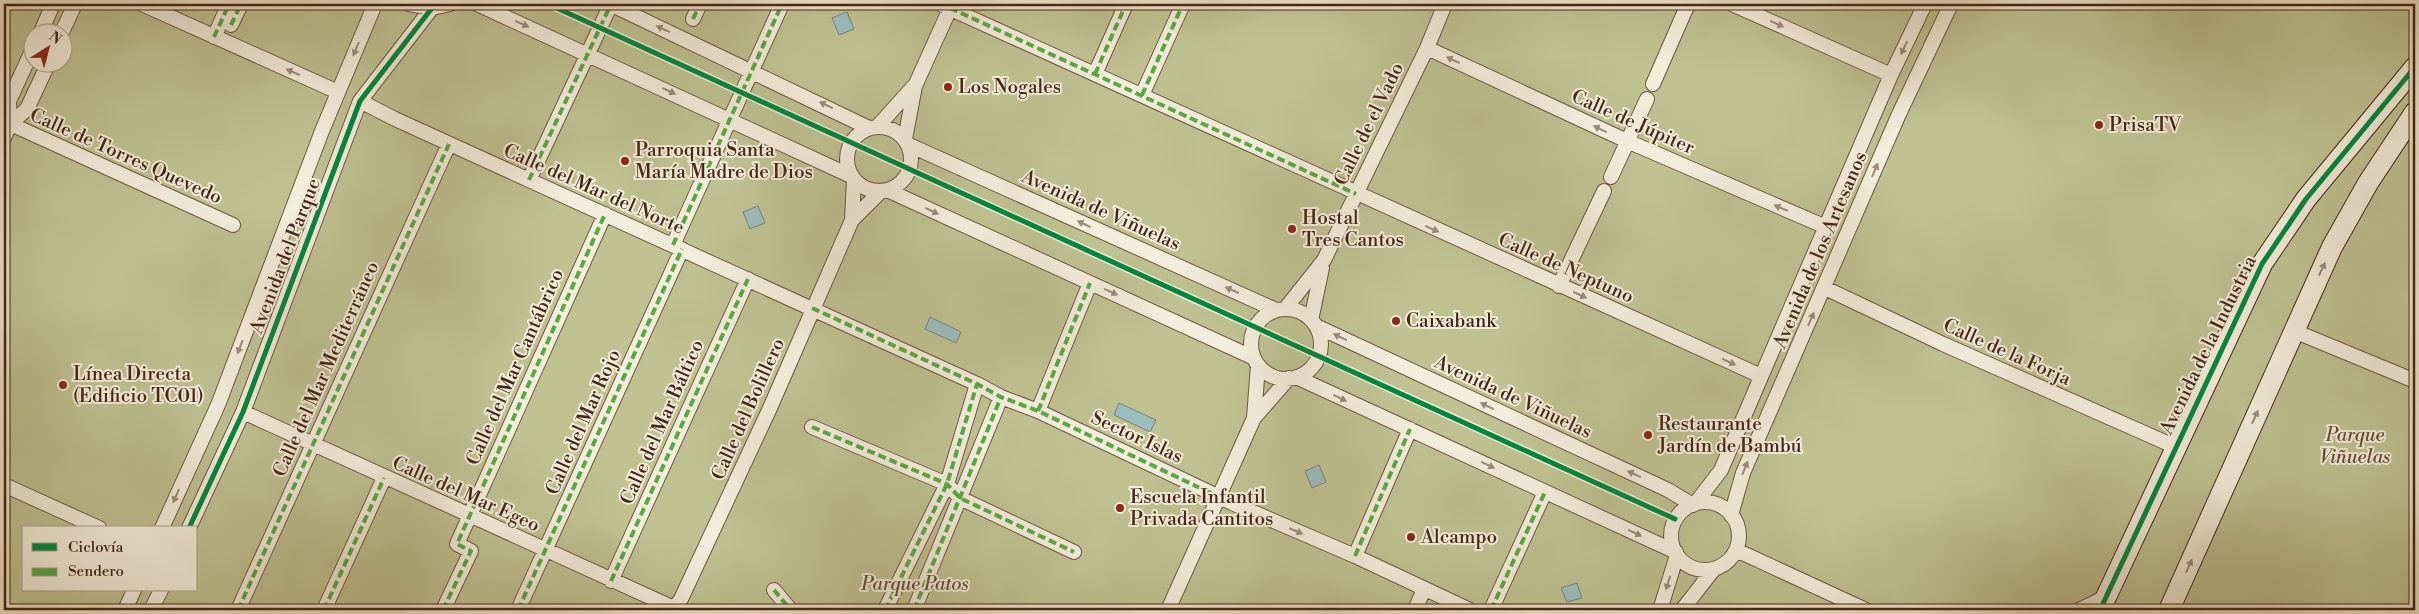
<svg xmlns="http://www.w3.org/2000/svg" width="2419" height="614" font-family="'Libre Bodoni',serif">
  <style>
    .green { fill: #bfc191; stroke: #827454; fill-rule: evenodd }
    .water { fill: #9bbdbe; stroke: #79817b }
    .lines { fill: none; stroke-linecap: round; stroke-linejoin: round }
    .street-casing { stroke: #705543; stroke-width: 16 }
    .secondary-casing { stroke: #462616; stroke-width: 22 }
    .street { stroke: #f3eddc; stroke-width: 14 }
    .secondary { stroke: #f3eddc; stroke-width: 20 }
    .quiet { stroke: #56aa42; stroke-width: 4; stroke-dasharray: 8 4; stroke-linecap: butt }
    .cycleway-casing { stroke: #f3eddc; stroke-width: 8 }
    .cycleway { stroke: #00873e; stroke-width: 5 }
    .oneway { fill: #9c8a79 }
    .poi-dot { fill: #8f2418; stroke: #f3eddc; stroke-width: 2 }
    .labels { text-anchor: middle; dominant-baseline: central; stroke-width: 4; stroke-linejoin: round; paint-order: stroke }
    .poi-label { font-size: 19px; fill: #462616; stroke: #f3eddc; text-anchor: start }
    .street-label { font-size: 19px; fill: #462616; stroke: #f3eddc }
    .park-label { font-size: 19px; font-style: italic; fill: #644d35; stroke: #f3eddc }
  </style>
  <rect width="100%" height="100%" fill="#ede3c9"/>
  <filter id="stains"><feTurbulence type="fractalNoise" baseFrequency=".004" numOctaves="4"/><feColorMatrix values="0 0 0 0 .2 0 0 0 0 .09 0 0 0 0 .02 0 0 0 .5 -.17"/></filter>
  <radialGradient id="worn" r=".72"><stop offset=".6" stop-color="#630" stop-opacity="0"/><stop offset="1" stop-color="#630" stop-opacity=".3"/></radialGradient>
  <!-- green -->
  <path class="green" d="M 4,4 L 2415,4 L 2415,610 L 4,610 ZM 32,32 L 62,32 L 62,62 L 32,62 ZM 24,528 L 196,528 L 196,590 L 24,590 Z"/>
  <!-- water -->
  <path class="water" d="M 847,12 L 854,29 L 839,35 L 832,18 Z
    M 758,206 L 765,223 L 750,229 L 743,212 Z
    M 930,317 L 961,332 L 956,343 L 925,329 Z
    M 1119,403 L 1156,420 L 1150,432 L 1114,415 Z
    M 1319,465 L 1326,482 L 1312,488 L 1305,471 Z
    M 1577,583 L 1582,598 L 1567,602 L 1561,588 Z"/>
  <g class="lines">
    <!-- street casing -->
    <g class="street-casing">
      <path id="street" d="M 142,4 L 338,92
        M 409,4 L 432,8 L 450,4
        M 477,4 L 851,176
        M 610,4 L 869,128
        M 940,4 L 1761,376
        M 1732,4 L 1891,75
        M 693,19 L 700,4
        M 231,25 L 241,4
        M 41,32 L 53,4
        M 62,32 L 75,4
        M 214,37 L 229,4
        M 1427,48 L 1627,141 L 1826,227
        M 1095,74 L 1126,4
        M 1653,84 L 1688,4
        M 1142,95 L 1183,4
        M 360,101 L 395,119 L 977,384 L 1001,397 L 1038,411 L 1232,503 L 1355,556 L 1470,610
        M 4,121 L 233,225
        M 10,124 L 9,101 L 32,51
        M 878,126 L 914,86
        M847 159a32 32 0 1 1 64 0a32 32 0 1 1-64 0Z
        M 4,138 L 10,124 L 27,109 L 49,62
        M 905,139 L 915,86 L 952,4
        M 909,145 L 1276,310
        M 1611,177 L 1647,99
        M 529,180 L 611,4
        M 887,190 L 1254,358
        M 852,220 L 881,191
        M 673,245 L 782,4
        M 1559,286 L 1604,191
        M 1825,288 L 1943,344 L 2176,447
        M 1285,309 L 1324,260 L 1427,48 L 1445,4
        M1251 344a35 35 0 1 1 70 0a35 35 0 1 1-70 0Z
        M 1311,320 L 1322,268
        M 1316,326 L 1668,490 L 1693,505
        M 2294,331 L 2415,381
        M 1296,377 L 1676,552
        M 1038,411 L 1090,283
        M 243,412 L 674,608
        M 1254,418 L 1258,365
        M 812,427 L 947,484 L 960,498 L 1074,552
        M 4,485 L 99,528
        M1671 536a34 34 0 1 1 68 0a34 34 0 1 1-68 0Z
        M 1695,504 L 1721,470 L 1891,75 L 1925,4
        M 1731,515 L 1743,473 L 1899,114 L 1951,4
        M 162,528 L 218,405 L 322,131 L 375,4
        M 189,528 L 243,412 L 360,101 L 432,8
        M 1736,550 L 1866,610
        M 1355,556 L 1410,429
        M 611,581 L 748,279
        M 774,590 L 789,608 L 788,610
        M 125,610 L 134,590
        M 151,610 L 161,590
        M 238,610 L 449,144
        M 324,610 L 384,478
        M 443,610 L 471,551 L 457,544 L 605,214
        M 518,610 L 682,249
        M 673,610 L 681,599 L 770,408 L 852,220 L 854,180
        M 885,610 L 947,484 L 977,384
        M 914,610 L 1001,397
        M 1168,610 L 1254,418 L 1289,378
        M 1415,610 L 1424,589
        M 1491,610 L 1545,492
        M 1660,610 L 1677,555
        M 1682,610 L 1714,569
        M 2079,610 L 2106,597"/>
    </g>
    <!-- secondary casing -->
    <g class="secondary-casing">
      <path id="secondary" d="M 2100,610 L 2262,264 L 2306,199 L 2415,67
        M 2169,610 L 2332,247 L 2368,183 L 2415,112"/>
    </g>
    <!-- street -->
    <use href="#street" class="street"/>
    <!-- secondary -->
    <use href="#secondary" class="secondary"/>
    <!-- quiet -->
    <path class="quiet" d="M 950,8 L 1356,194
      M 693,19 L 700,4
      M 231,25 L 241,4
      M 214,37 L 229,4
      M 1095,74 L 1126,4
      M 1142,95 L 1183,4
      M 529,180 L 611,4
      M 673,245 L 782,4
      M 812,308 L 977,384 L 1001,397 L 1038,411 L 1219,497
      M 1038,411 L 1090,283
      M 812,427 L 947,484 L 960,498 L 1074,552
      M 1355,556 L 1410,429
      M 611,581 L 748,279
      M 774,590 L 789,608 L 788,610
      M 238,610 L 449,144
      M 324,610 L 384,478
      M 443,610 L 471,551 L 457,544 L 605,214
      M 518,610 L 682,249
      M 885,610 L 947,484 L 977,384
      M 914,610 L 1001,397
      M 1491,610 L 1545,492"/>
    <!-- cycleway casing -->
    <g class="cycleway-casing">
      <path id="cycleway" d="M 548,4 L 1675,519
        M 189,528 L 243,412 L 360,101 L 432,8
        M 2100,610 L 2262,264 L 2306,199 L 2415,67"/>
    </g>
    <!-- cycleway -->
    <use href="#cycleway" class="cycleway"/>
  </g>
  <!-- one-way arrows -->
  <defs><path id="oneway-solid" d="M-6-.8H1V-3.2L6.5 0L1 3.2V.8H-6Z" transform="scale(1.25)"/></defs>
  <g class="oneway">
    <use href="#oneway-solid" transform="translate(522 24) rotate(24)"/>
    <use href="#oneway-solid" transform="translate(1777 24) rotate(24)"/>
    <use href="#oneway-solid" transform="translate(663 29) rotate(-155)"/>
    <use href="#oneway-solid" transform="translate(1904 48) rotate(116)"/>
    <use href="#oneway-solid" transform="translate(356 49) rotate(113)"/>
    <use href="#oneway-solid" transform="translate(1453 60) rotate(-155)"/>
    <use href="#oneway-solid" transform="translate(293 72) rotate(-156)"/>
    <use href="#oneway-solid" transform="translate(669 91) rotate(25)"/>
    <use href="#oneway-solid" transform="translate(826 105) rotate(-155)"/>
    <use href="#oneway-solid" transform="translate(1600 129) rotate(-155)"/>
    <use href="#oneway-solid" transform="translate(1875 170) rotate(-67)"/>
    <use href="#oneway-solid" transform="translate(1781 208) rotate(-157)"/>
    <use href="#oneway-solid" transform="translate(932 211) rotate(25)"/>
    <use href="#oneway-solid" transform="translate(1084 224) rotate(-155)"/>
    <use href="#oneway-solid" transform="translate(1432 229) rotate(24)"/>
    <use href="#oneway-solid" transform="translate(2322 269) rotate(-65)"/>
    <use href="#oneway-solid" transform="translate(1232 290) rotate(-156)"/>
    <use href="#oneway-solid" transform="translate(1111 292) rotate(24)"/>
    <use href="#oneway-solid" transform="translate(1580 295) rotate(24)"/>
    <use href="#oneway-solid" transform="translate(1811 319) rotate(-66)"/>
    <use href="#oneway-solid" transform="translate(1340 337) rotate(-155)"/>
    <use href="#oneway-solid" transform="translate(240 347) rotate(111)"/>
    <use href="#oneway-solid" transform="translate(1729 362) rotate(24)"/>
    <use href="#oneway-solid" transform="translate(1340 398) rotate(25)"/>
    <use href="#oneway-solid" transform="translate(1487 406) rotate(-155)"/>
    <use href="#oneway-solid" transform="translate(2255 417) rotate(-66)"/>
    <use href="#oneway-solid" transform="translate(1488 465) rotate(25)"/>
    <use href="#oneway-solid" transform="translate(1745 468) rotate(-68)"/>
    <use href="#oneway-solid" transform="translate(1634 474) rotate(-155)"/>
    <use href="#oneway-solid" transform="translate(176 496) rotate(114)"/>
    <use href="#oneway-solid" transform="translate(1296 531) rotate(23)"/>
    <use href="#oneway-solid" transform="translate(1635 533) rotate(25)"/>
    <use href="#oneway-solid" transform="translate(2189 566) rotate(-66)"/>
    <use href="#oneway-solid" transform="translate(1668 583) rotate(107)"/>
  </g>
  <!-- markers -->
  <g class="poi-dot">
    <circle cx="948" cy="87" r="5"/>
    <circle cx="2099" cy="125" r="5"/>
    <circle cx="625" cy="161" r="5"/>
    <circle cx="1292" cy="229" r="5"/>
    <circle cx="1396" cy="321" r="5"/>
    <circle cx="63" cy="385" r="5"/>
    <circle cx="1648" cy="435" r="5"/>
    <circle cx="1120" cy="508" r="5"/>
    <circle cx="1411" cy="537" r="5"/>
  </g>
  <g class="labels">
    <!-- poi labels -->
    <g class="poi-label">
      <text x="958" y="87">Los Nogales</text>
      <text x="2109" y="125">PrisaTV</text>
      <text x="635" y="150">Parroquia Santa<tspan x="635" dy="22">María Madre de Dios</tspan></text>
      <text x="1302" y="218">Hostal<tspan x="1302" dy="22">Tres Cantos</tspan></text>
      <text x="1406" y="321">Caixabank</text>
      <text x="73" y="374">Línea Directa<tspan x="73" dy="22">(Edificio TC01)</tspan></text>
      <text x="1658" y="424">Restaurante<tspan x="1658" dy="22">Jardín de Bambú</tspan></text>
      <text x="1130" y="497">Escuela Infantil<tspan x="1130" dy="22">Privada Cantitos</tspan></text>
      <text x="1421" y="537">Alcampo</text>
    </g>
    <!-- street labels -->
    <g class="street-label">
      <text transform="translate(1633 122) rotate(24)">Calle de Júpiter</text>
      <text transform="translate(1369 124) rotate(-64)">Calle de el Vado</text>
      <text transform="translate(126 156) rotate(24)">Calle de Torres Quevedo</text>
      <text transform="translate(594 189) rotate(24)">Calle del Mar del Norte</text>
      <text transform="translate(1101 210) rotate(24)">Avenida de Viñuelas</text>
      <text transform="translate(1820 250) rotate(-67)">Avenida de los Artesanos</text>
      <text transform="translate(285 256) rotate(-69)">Avenida del Parque</text>
      <text transform="translate(1566 268) rotate(24)">Calle de Neptuno</text>
      <text transform="translate(2208 345) rotate(-64)">Avenida de la Industria</text>
      <text transform="translate(2007 352) rotate(24)">Calle de la Forja</text>
      <text transform="translate(515 367) rotate(-66)">Calle del Mar Cantábrico</text>
      <text transform="translate(326 369) rotate(-66)">Calle del Mar Mediterráneo</text>
      <text transform="translate(1513 397) rotate(25)">Avenida de Viñuelas</text>
      <text transform="translate(748 409) rotate(-66)">Calle del Bolillero</text>
      <text transform="translate(583 422) rotate(-66)">Calle del Mar Rojo</text>
      <text transform="translate(662 422) rotate(-66)">Calle del Mar Báltico</text>
      <text transform="translate(1137 437) rotate(25)">Sector Islas</text>
      <text transform="translate(466 494) rotate(24)">Calle del Mar Egeo</text>
    </g>
    <!-- park labels -->
    <g class="park-label">
      <text x="2355" y="435">Parque<tspan x="2355" dy="22">Viñuelas</tspan></text>
      <text x="915" y="584">Parque Patos</text>
    </g>
  </g>
  <!-- margin -->
  <rect width="2419" height="614" fill="none" stroke="#ede3c9" stroke-width="20"/>
  <rect x="5" y="5" width="2409" height="604" fill="none" stroke="#462616" stroke-width="2.5"/>
  <rect x="10" y="10" width="2399" height="594" fill="none" stroke="#462616"/>
  <!-- legend -->
  <rect x="22" y="526" width="175" height="65" fill="#f3eddc" stroke="#ae9d8d"/>
  <rect x="32" y="543" width="25" height="8" fill="#00873e" stroke="#ae9d8d"/>
  <text x="68" y="552" font-size="15" fill="#462616">Ciclovía</text>
  <rect x="32" y="568" width="25" height="8" fill="#56aa42" stroke="#ae9d8d"/>
  <text x="68" y="576" font-size="15" fill="#462616">Sendero</text>
  <!-- north arrow -->
  <g transform="translate(48 48) rotate(36)"><circle r="24" fill="#f3eddc" stroke="#ae9d8d"/>
  <path d="M0-4L9 19L0 12L-9 19Z" fill="#8f2418"/>
  <text y="-8" font-size="14" font-weight="bold" text-anchor="middle" fill="#462616">N</text>
  </g>
  <rect width="100%" height="100%" filter="url(#stains)"/>
  <rect width="100%" height="100%" fill="url(#worn)"/>
</svg>
